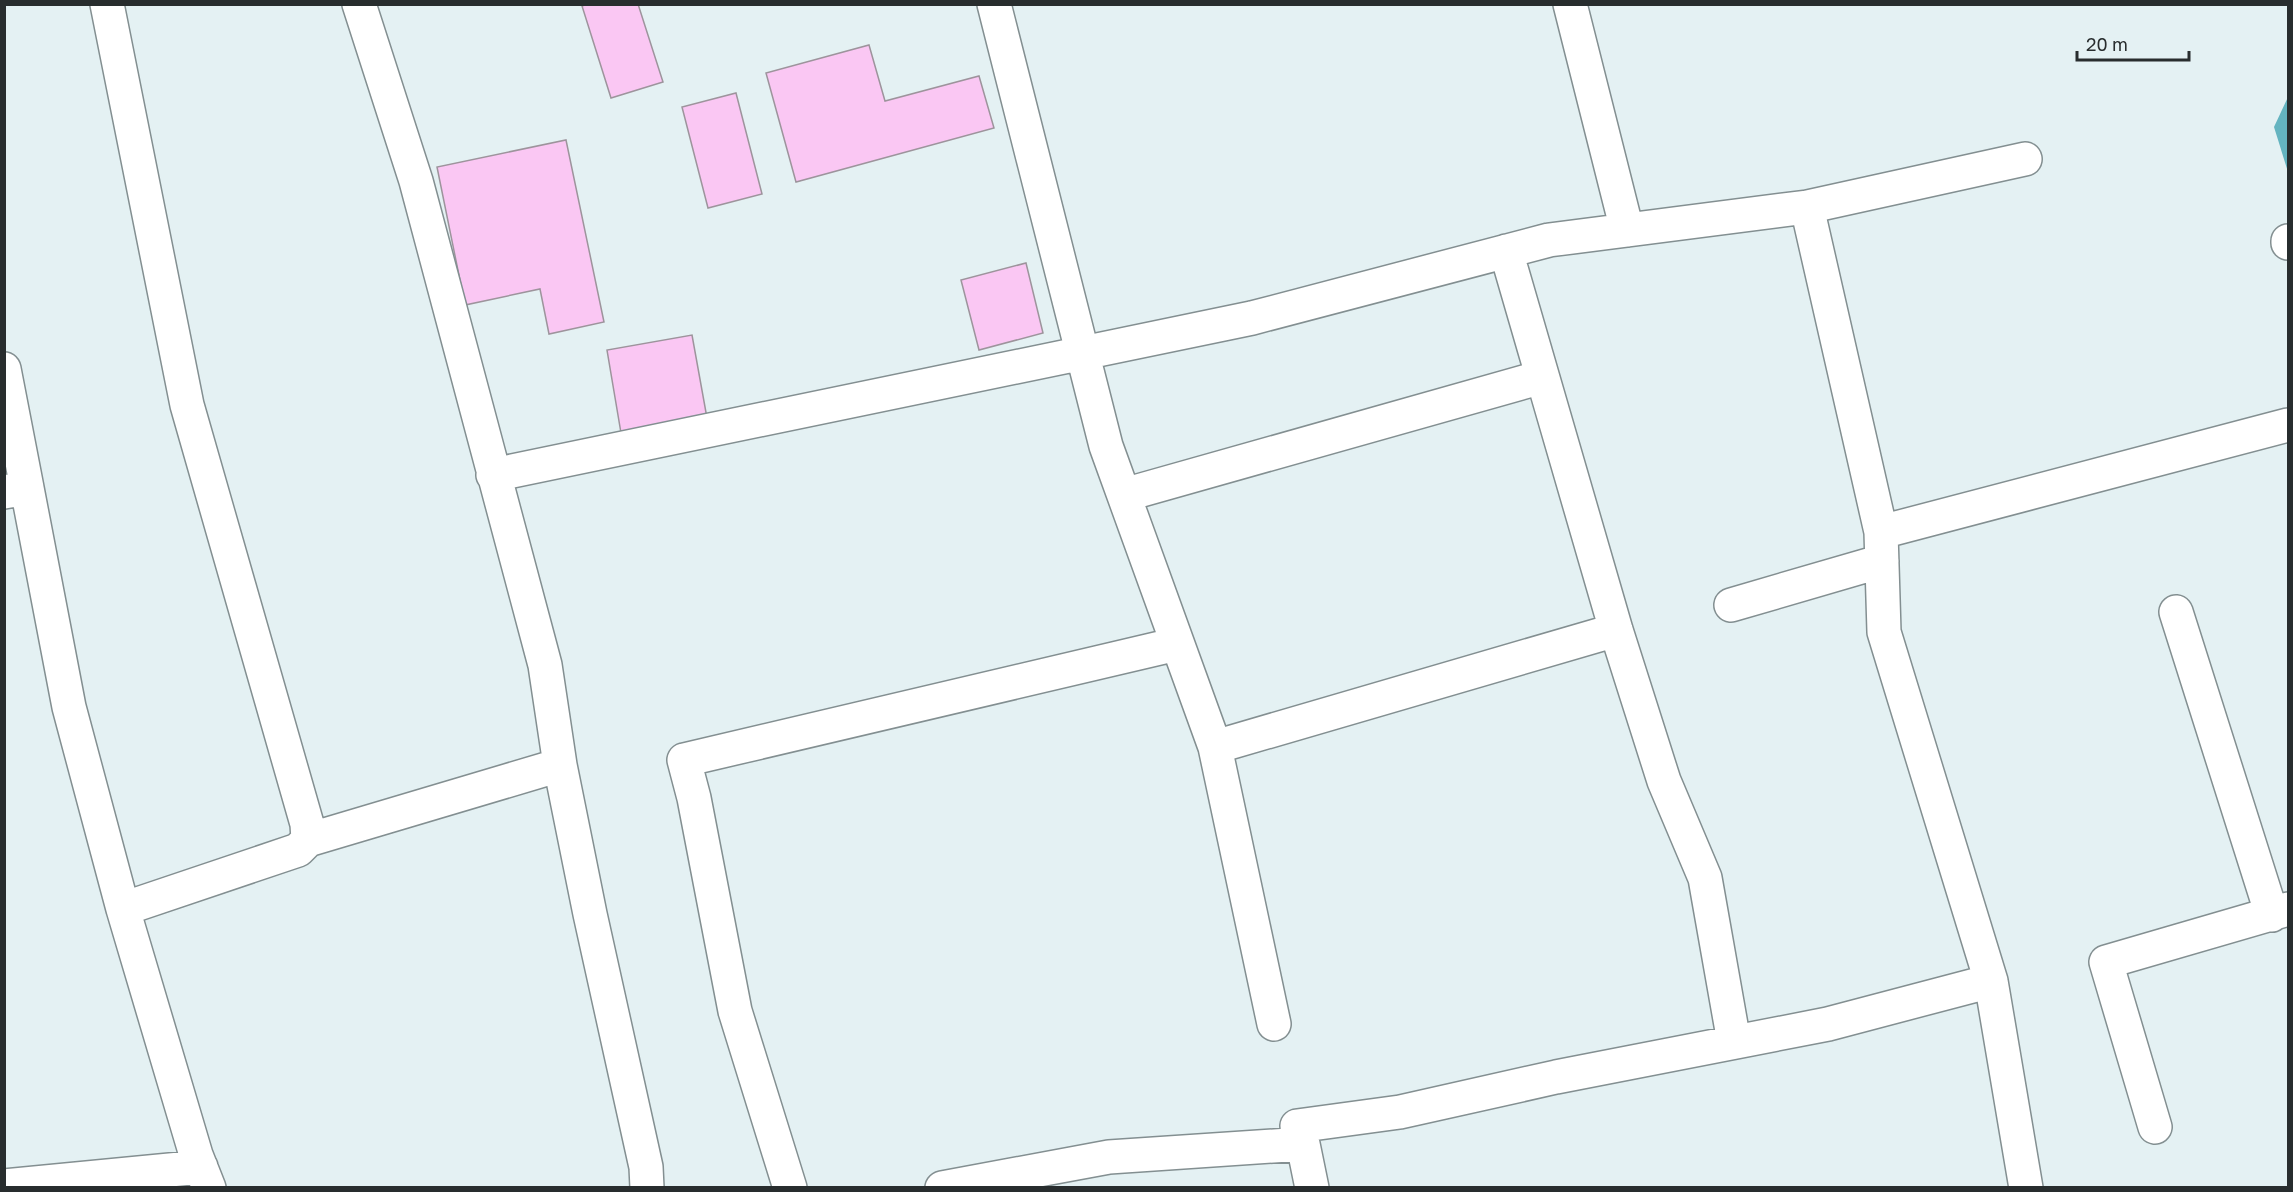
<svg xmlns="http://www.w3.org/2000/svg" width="2293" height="1192" font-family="'Golos Text',sans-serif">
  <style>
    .water { fill: #64b4c0 }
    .building { fill: #fac7f3; stroke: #9d949c; stroke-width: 1.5 }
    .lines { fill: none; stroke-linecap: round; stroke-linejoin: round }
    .minor-casing { stroke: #838f91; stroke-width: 36 }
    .minor { stroke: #fff; stroke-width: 33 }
  </style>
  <rect width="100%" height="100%" fill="#e4f1f3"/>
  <!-- water -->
  <path class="water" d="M 2288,97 L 2288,172 L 2274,127 Z"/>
  <!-- building -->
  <path class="building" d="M 587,4 L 638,4 L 663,82 L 611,98 L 582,6 Z
    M 869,45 L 885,101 L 979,76 L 994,128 L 796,182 L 766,73 Z
    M 736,93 L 762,194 L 708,208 L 682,107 Z
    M 566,140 L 604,322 L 549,334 L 540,289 L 465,305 L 437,167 Z
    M 1026,263 L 1043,333 L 979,350 L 961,280 Z
    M 692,335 L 707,418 L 621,433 L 607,350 Z"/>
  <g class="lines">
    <!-- minor casing -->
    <g class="minor-casing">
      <path id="minor" d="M 107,4 L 187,405 L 307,824 L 308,840 L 298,850 L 123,909
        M 359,4 L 416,181 L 545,665 L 560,765 L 590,914 L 646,1167 L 647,1188
        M 994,4 L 1106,446 L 1215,747 L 1274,1024
        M 1570,4 L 1627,230
        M 2288,241 L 2288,243
        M 1506,251 L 1616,630 L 1664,781 L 1705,878 L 1734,1042
        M 4,369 L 27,488
        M 493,475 L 1252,318 L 1549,240 L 1807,207
        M 4,492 L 27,488 L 69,707 L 123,909 L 196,1155 L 209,1188
        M 1124,495 L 1542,377
        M 1881,532 L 1807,207 L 2025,159
        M 1731,605 L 1882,561
        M 2176,612 L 2272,915
        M 1215,747 L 1616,630
        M 308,840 L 560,765
        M 1991,981 L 2026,1188
        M 2155,1127 L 2106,962 L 2288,909
        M 4,1186 L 201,1167
        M 790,1188 L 735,1011 L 694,798 L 684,760 L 1177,644
        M 942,1188 L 1109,1157 L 1303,1144
        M 1312,1188 L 1303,1144 L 1297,1126 L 1400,1112 L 1556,1077 L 1828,1024 L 1991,981 L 1884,632 L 1881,532 L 2288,425"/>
    </g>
    <!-- minor -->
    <use href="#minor" class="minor"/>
  </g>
  <!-- border -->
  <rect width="2293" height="1192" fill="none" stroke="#282d2e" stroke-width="12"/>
  <!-- scale -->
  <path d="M2077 51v9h112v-9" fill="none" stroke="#282d2e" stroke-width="3"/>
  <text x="2086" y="51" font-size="18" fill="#282d2e" stroke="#e4f1f3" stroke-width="4.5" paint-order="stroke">20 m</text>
</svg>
